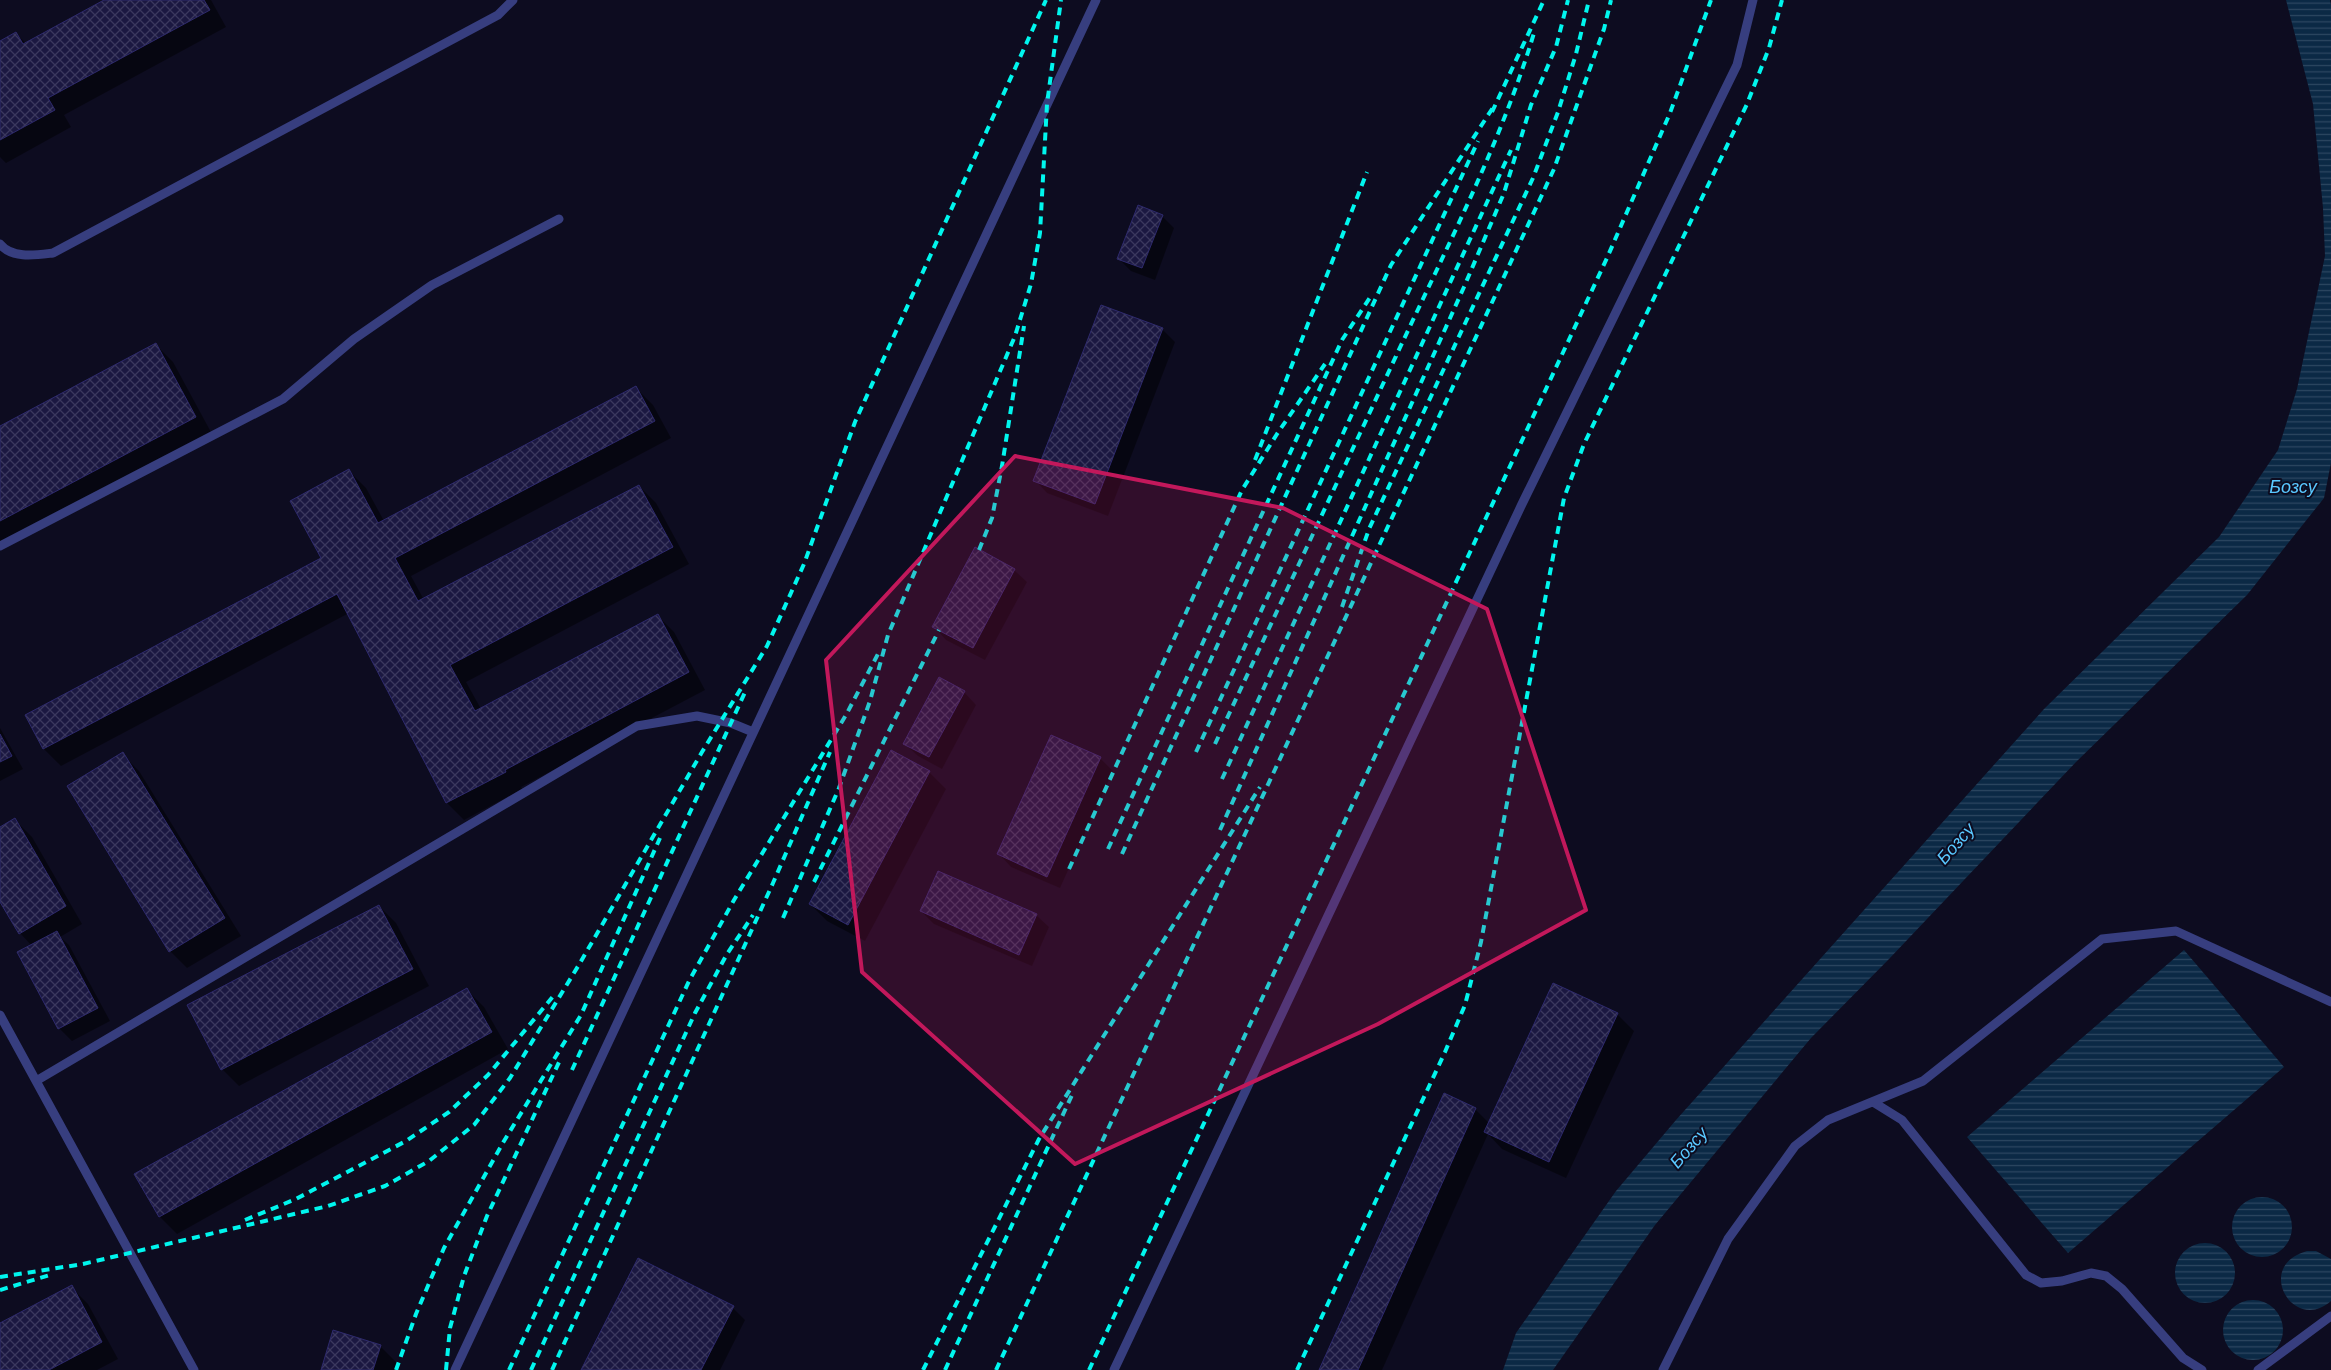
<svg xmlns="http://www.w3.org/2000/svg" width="2331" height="1370" font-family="Barlow,sans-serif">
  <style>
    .water { fill: url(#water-rules) }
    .shadow { fill: #0007 }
    .building { fill: url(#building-cross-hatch); stroke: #2e2a6d }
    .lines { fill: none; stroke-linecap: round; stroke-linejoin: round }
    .service { stroke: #373e7f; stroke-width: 9 }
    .rail { stroke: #00f6ee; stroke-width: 4; stroke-dasharray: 8 6; stroke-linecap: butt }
    .marked { fill: #c2185b; fill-opacity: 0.2; stroke: #c2185b; stroke-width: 4; stroke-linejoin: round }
    .labels { text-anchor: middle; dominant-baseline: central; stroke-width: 4; stroke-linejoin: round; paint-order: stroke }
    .water-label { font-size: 18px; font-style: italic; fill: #59c8ff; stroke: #0d0c20 }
  </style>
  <defs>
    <pattern id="water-rules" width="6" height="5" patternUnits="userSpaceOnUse" patternTransform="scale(1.25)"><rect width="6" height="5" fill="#0b2945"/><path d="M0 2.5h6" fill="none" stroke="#2d4761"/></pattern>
    <pattern id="building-cross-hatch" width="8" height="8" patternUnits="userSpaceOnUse" patternTransform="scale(1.25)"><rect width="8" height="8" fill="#1b1841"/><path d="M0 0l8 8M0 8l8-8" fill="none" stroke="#3b385e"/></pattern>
  </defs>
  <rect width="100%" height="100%" fill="#0d0c20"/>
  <!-- water -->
  <path class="water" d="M 2286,0 L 2330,0 L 2331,5 L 2331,463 L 2324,498 L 2247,595 L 2076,762 L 1889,959 L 1811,1038 L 1655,1225 L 1553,1370 L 1503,1370 L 1516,1333 L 1616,1191 L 1676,1120 L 2044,709 L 2219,537 L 2278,450 L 2297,389 L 2325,256 L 2323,208 L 2313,104 Z
    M 2184,950 L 2284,1067 L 2068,1253 L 1967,1137 Z
    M2232 1227a30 30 0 1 1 60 0a30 30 0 1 1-60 0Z
    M2175 1273a30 30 0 1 1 60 0a30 30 0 1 1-60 0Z
    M 2307,1251 L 2316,1251 L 2331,1259 L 2331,1301 C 2294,1334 2253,1266 2307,1251 Z
    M2223 1330a30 30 0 1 1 60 0a30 30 0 1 1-60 0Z"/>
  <!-- shadow -->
  <path class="shadow" d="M 106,0 L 211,0 L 226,27 L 64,115 L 71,127 L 6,163 L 0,157 L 0,42 L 16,34 L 26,43 Z
    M 1162,216 L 1174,228 L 1155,280 L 1131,271 L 1118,258 Z
    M 1162,329 L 1175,342 L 1108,516 L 1047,493 L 1035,480 Z
    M 156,345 L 173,362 L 212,434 L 0,547 L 0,428 Z
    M 636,388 L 653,405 L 671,438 L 411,576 L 424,600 L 639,486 L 656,503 L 689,564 L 466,682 L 481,709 L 657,615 L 674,632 L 705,690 L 521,787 L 522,789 L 464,820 L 447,803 L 349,613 L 61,766 L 44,749 L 27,715 L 322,559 L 349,471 L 366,488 L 384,521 Z
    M 1014,570 L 1027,582 L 985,660 L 946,640 L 934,627 Z
    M 964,692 L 976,705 L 942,769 L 918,756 L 905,744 Z
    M 0,728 L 23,769 L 0,781 Z
    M 122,754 L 139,771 L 241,936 L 187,968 L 170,951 L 69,786 Z
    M 1100,758 L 1113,771 L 1060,888 L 1011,867 L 999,854 Z
    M 929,772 L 946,789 L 865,941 L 827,921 L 810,904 Z
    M 15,820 L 32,837 L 82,924 L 60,937 L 69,945 L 110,1021 L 72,1041 L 59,1028 L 19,953 L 32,946 L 20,933 L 0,900 L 0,829 Z
    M 379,906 L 396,923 L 429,986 L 239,1086 L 222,1069 Z
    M 921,911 L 1036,915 L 1049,927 L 1032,966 L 934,924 Z
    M 467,990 L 484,1007 L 508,1049 L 177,1234 L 160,1217 L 136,1174 Z
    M 1617,1014 L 1634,1031 L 1566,1178 L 1502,1149 L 1488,1134 L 1382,1370 L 1320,1370 L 1475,1109 L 1489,1123 Z
    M 71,1287 L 88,1304 L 118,1359 L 97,1370 L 0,1370 L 0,1324 Z
    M 733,1308 L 745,1320 L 720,1370 L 582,1370 Z
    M 380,1346 L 397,1363 L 395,1370 L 322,1370 Z"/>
  <!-- building -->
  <path class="building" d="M 104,0 L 204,0 L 210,10 L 48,98 L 55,110 L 0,140 L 0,41 L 16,32 L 23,44 Z
    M 1138,205 L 1163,215 L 1142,268 L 1117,259 Z
    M 1101,305 L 1163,328 L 1095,504 L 1033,481 Z
    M 156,343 L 196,417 L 0,521 L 0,426 Z
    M 636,386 L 655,421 L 395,558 L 418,601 L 639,485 L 673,547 L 450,665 L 475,711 L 658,614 L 689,672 L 505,770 L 506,772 L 446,803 L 337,594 L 43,749 L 25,715 L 321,558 L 290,501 L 349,469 L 378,523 Z
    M 975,547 L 1015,569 L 973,648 L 932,627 Z
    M 939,677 L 965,691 L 929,757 L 903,744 Z
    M 0,734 L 12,756 L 0,762 Z
    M 1051,735 L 1101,757 L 1047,877 L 997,854 Z
    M 891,750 L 930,771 L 848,925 L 809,904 Z
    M 123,752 L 225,918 L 169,952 L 67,786 Z
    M 15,818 L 66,906 L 19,934 L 0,902 L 0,827 Z
    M 938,871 L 1037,914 L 1019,955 L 920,911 Z
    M 379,905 L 413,969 L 221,1070 L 187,1005 Z
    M 57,931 L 98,1008 L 58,1029 L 17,952 Z
    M 1553,983 L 1618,1013 L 1549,1162 L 1484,1132 Z
    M 467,988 L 492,1032 L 159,1217 L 134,1174 Z
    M 1444,1093 L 1476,1108 L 1358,1370 L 1319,1370 Z
    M 638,1258 L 734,1306 L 701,1370 L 581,1370 Z
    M 72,1285 L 102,1342 L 49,1370 L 0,1370 L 0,1323 Z
    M 333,1330 L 381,1345 L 373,1370 L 321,1370 Z"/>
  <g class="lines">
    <!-- service -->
    <path class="service" d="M 0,244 C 12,259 36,255 53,253 L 498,15 L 513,0
      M 0,546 L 283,399 L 354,339 L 432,285 L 559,219
      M 0,1015 L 194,1370
      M 36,1081 L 637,726 L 697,716 L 731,723 L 753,732
      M 1873,1102 L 1902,1120 L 2026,1275 L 2041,1283 L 2062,1281 L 2091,1273 L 2106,1276 L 2122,1289 L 2183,1358 L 2202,1370
      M 455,1370 L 1096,0
      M 1114,1370 L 1522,504 L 1737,65 L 1753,0
      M 1663,1370 L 1728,1239 L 1795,1146 L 1828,1120 L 1923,1081 L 2102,939 L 2176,931 L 2331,1002
      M 2258,1370 L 2331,1316"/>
    <!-- rail -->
    <path class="rail" d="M 1492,112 L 1544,0
      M 1255,460 L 1367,172
      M 979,550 L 992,518 L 1002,466 L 1024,326
      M 1342,607 L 1369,529 L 1533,178 L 1558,112 L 1576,54 L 1589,0
      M 1215,744 C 1278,609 1341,474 1404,339 C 1451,239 1502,139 1534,33
      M 1196,752 L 1478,141
      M 1222,779 L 1511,150
      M 1220,830 L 1464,287 L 1504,193 L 1531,105 L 1556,47 L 1568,0
      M 1108,849 L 1342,340 L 1371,296
      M 1122,854 L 1391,265 L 1494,106
      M 1069,869 L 1242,490 L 1277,434 L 1325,364
      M 814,882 L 939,630
      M 783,918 L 839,788 L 870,701 L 888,635 L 1015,336 L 1031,284 L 1040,233 L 1047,104 L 1061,0
      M 572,1070 L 746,690
      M 245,1220 L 296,1199 L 406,1141 L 449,1112 L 488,1075 L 555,994
      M 0,1277 L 83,1264 L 328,1206 L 385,1186 L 429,1161 L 474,1125 L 510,1078 L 580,963 L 702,752 L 767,646 L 804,564 L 855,422 L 1046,0
      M 0,1290 L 50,1275
      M 396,1370 L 416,1314 L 444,1248 L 504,1141 L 581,1015 L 660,838
      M 446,1370 L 450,1328 L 464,1276 L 487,1216 L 560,1060
      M 509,1370 L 689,981 L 734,900 L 846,715 L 879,652
      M 531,1370 L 695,1013 L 727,954 L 753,915
      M 552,1370 L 773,883 L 830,752
      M 923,1370 L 1039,1139 L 1260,787
      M 945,1370 L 1072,1095
      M 996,1370 L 1554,169 L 1604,29 L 1611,0
      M 1089,1370 L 1607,258 L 1670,113 L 1711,0
      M 1297,1370 L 1445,1052 L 1465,1005 L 1481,942 L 1564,498 L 1584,444 L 1747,104 L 1769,48 L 1782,0"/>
  </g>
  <!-- marked area -->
  <path class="marked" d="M 1015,456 L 1283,508 L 1487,609 L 1586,910 L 1378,1024 L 1075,1164 L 862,972 L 826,660 Z"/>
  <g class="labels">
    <!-- water labels -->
    <g class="water-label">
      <text x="2293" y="486">Бозсу</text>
      <text transform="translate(1955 843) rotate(-49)">Бозсу</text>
      <text transform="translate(1688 1147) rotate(-49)">Бозсу</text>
    </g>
  </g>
</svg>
